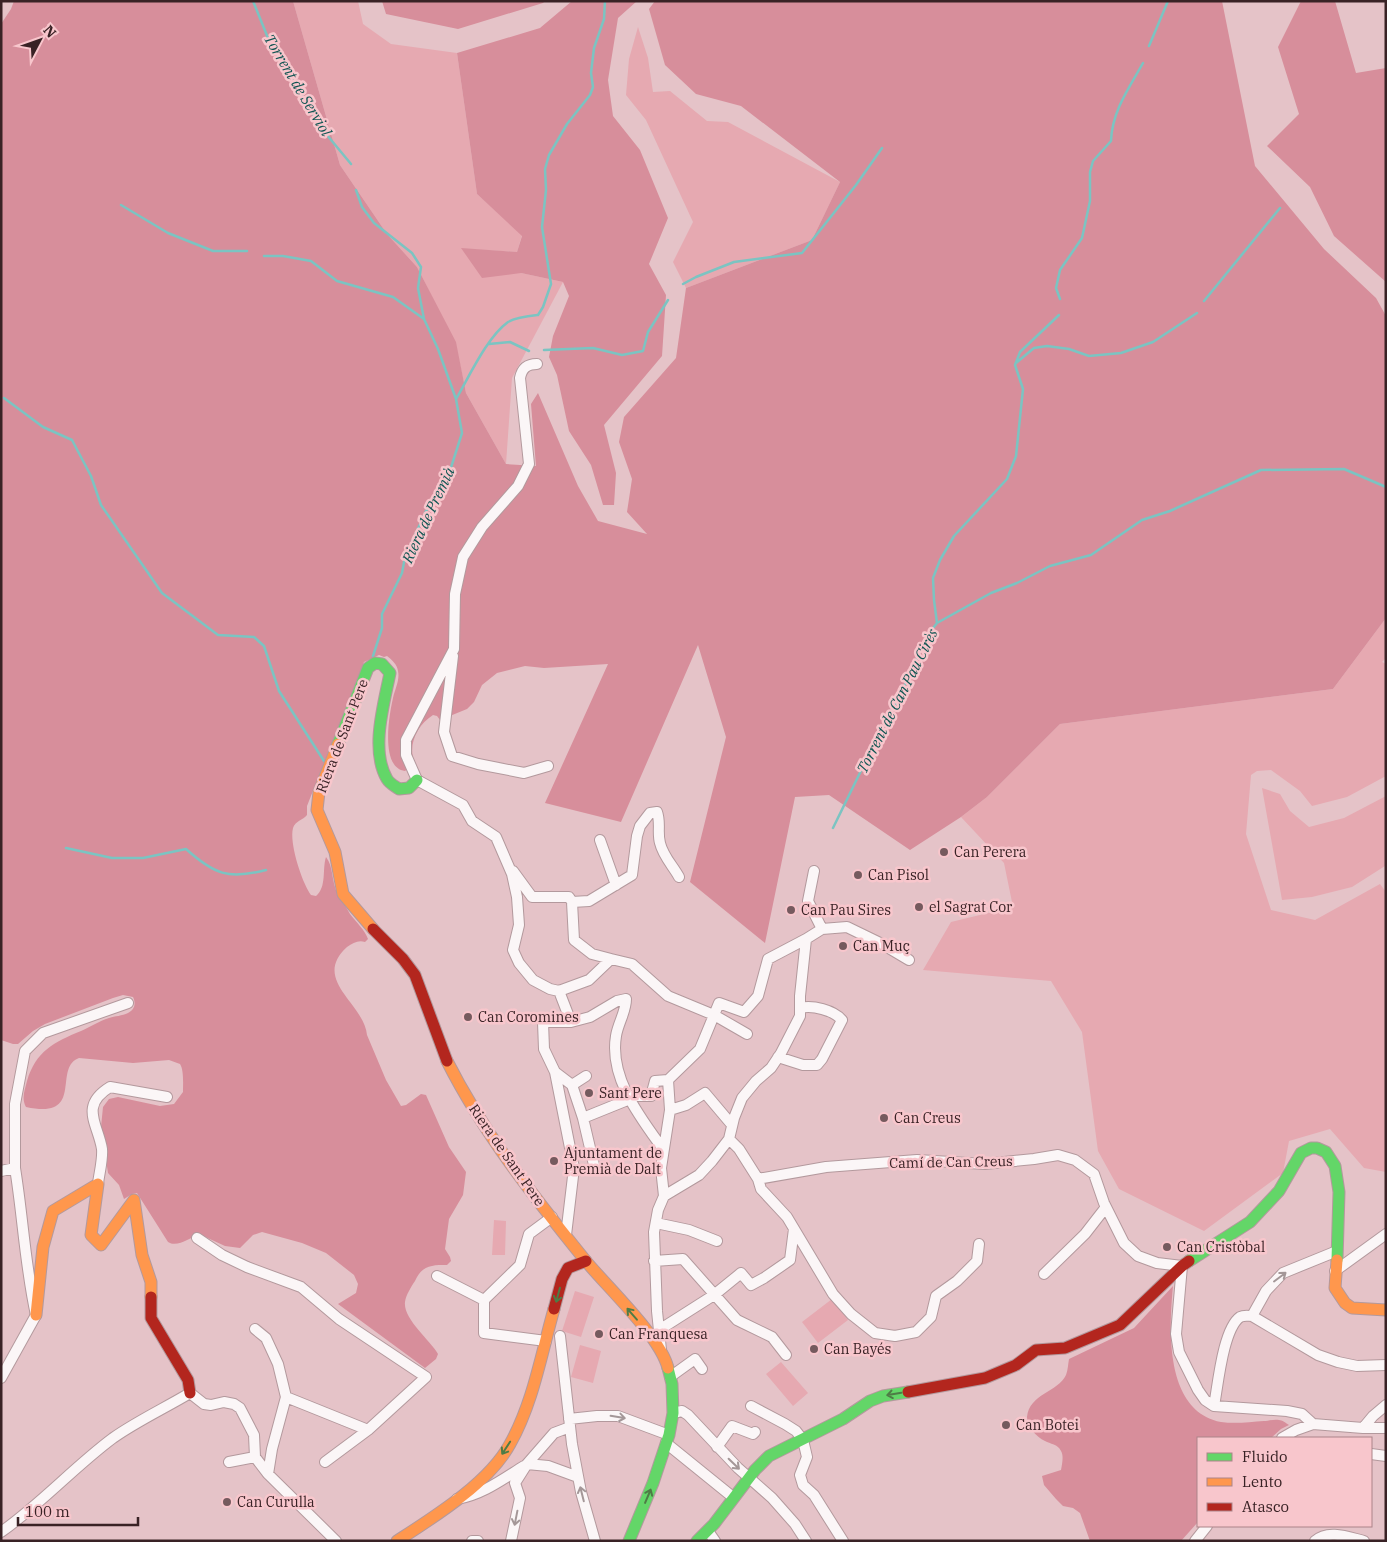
<svg xmlns="http://www.w3.org/2000/svg" width="1387" height="1542" font-family="'IBM Plex Serif',serif">
  <style>
    .green { fill: #e6a9b1 }
    .forest { fill: #d78e9b }
    .lines { fill: none; stroke-linecap: round; stroke-linejoin: round }
    .stream { stroke: #7bc4c2; stroke-width: 2.5 }
    .street-casing { stroke: #b3999d; stroke-width: 12 }
    .fast-casing { stroke: #b3999d; stroke-width: 13 }
    .slow-casing { stroke: #b3999d; stroke-width: 13 }
    .jam-casing { stroke: #b3999d; stroke-width: 13 }
    .street { stroke: #fbf6f7; stroke-width: 10 }
    .fast { stroke: #63d668; stroke-width: 11 }
    .slow { stroke: #ff974d; stroke-width: 11 }
    .jam { stroke: #b3261e; stroke-width: 11 }
    .oneway { stroke: #a49798 }
    .oneway2 { stroke: #4e7c46 }
    .poi-dot { fill: #755a5e; stroke: #f8c6cc; stroke-width: 2 }
    .labels { text-anchor: middle; dominant-baseline: central; stroke-width: 5; stroke-linejoin: round; paint-order: stroke }
    .street-label { font-size: 14px; fill: #392225; stroke: #f8c6cc }
    .poi-label { font-size: 14px; fill: #392225; stroke: #f8c6cc; text-anchor: start }
    .water-label { font-size: 15px; font-style: italic; fill: #0f5552; stroke: #f8c6cc }
  </style>
  <rect width="100%" height="100%" fill="#e5c3c8"/>
  <!-- green -->
  <path class="green" d="M 293,1 L 358,1 L 363,24 L 391,44 L 457,53 L 477,194 L 522,235 L 517,252 L 462,249 L 521,273 L 563,282 L 512,378 L 506,464 L 466,393 L 456,345 L 417,267 L 387,234 L 340,165 Z
    M 638,27 L 648,58 L 653,92 L 670,91 L 707,121 L 728,122 L 840,182 L 812,240 L 686,288 L 673,262 L 693,222 L 646,120 L 626,95 L 629,59 Z
    M 1386,618 L 1386,658 L 1382,662 L 1386,664 L 1386,776 L 1347,797 L 1312,806 L 1300,791 L 1271,770 L 1257,771 L 1251,775 L 1246,834 L 1271,910 L 1315,920 L 1380,884 L 1386,892 L 1386,1172 L 1364,1168 L 1330,1129 L 1289,1141 L 1283,1173 L 1204,1231 L 1119,1189 L 1098,1151 L 1082,1032 L 1051,981 L 923,970 L 951,922 L 1013,907 L 1004,863 L 961,817 L 987,797 L 1060,724 L 1333,689 Z
    M 1262,788 L 1280,794 L 1290,811 L 1309,827 L 1344,818 L 1386,796 L 1386,867 L 1385,866 L 1352,887 L 1312,897 L 1282,900 Z
    M 494,1220 L 506,1221 L 505,1255 L 492,1255 Z
    M 575,1291 L 594,1297 L 581,1337 L 562,1331 Z
    M 832,1299 L 848,1320 L 818,1343 L 802,1322 Z
    M 580,1345 L 601,1351 L 593,1383 L 571,1377 Z
    M 781,1362 L 808,1393 L 793,1406 L 766,1374 Z"/>
  <!-- forest -->
  <path class="forest" d="M 14,1 L 293,1 L 340,165 L 387,234 L 417,267 L 456,342 L 466,393 L 506,464 L 536,466 L 531,404 L 538,393 L 578,486 L 598,521 L 647,534 L 627,512 L 632,479 L 619,442 L 624,417 L 676,358 L 686,288 L 812,240 L 840,182 L 741,106 L 696,94 L 665,65 L 649,9 L 655,1 L 1222,1 L 1255,166 L 1324,249 L 1376,298 L 1386,316 L 1386,618 L 1333,689 L 1060,724 L 987,797 L 961,817 L 910,850 L 829,795 L 795,797 L 765,943 L 690,882 L 726,737 L 698,645 L 621,822 L 545,803 L 608,664 L 544,668 L 525,666 L 497,673 L 482,685 L 474,702 L 467,709 L 440,720 L 437,716 L 433,715 C 417,725 407,746 415,763 L 405,771 C 380,768 389,715 393,698 C 395,689 400,680 398,671 C 397,664 392,660 387,656 L 384,657 L 379,655 L 364,662 L 307,806 L 307,815 C 303,820 295,821 293,828 C 289,843 302,883 311,895 L 316,896 C 327,887 322,869 326,857 C 334,867 331,882 338,894 C 342,900 346,907 350,914 C 356,922 365,930 368,939 L 365,942 C 358,940 353,943 347,947 C 311,980 364,1003 367,1035 L 386,1080 L 401,1106 L 406,1105 L 421,1094 L 426,1095 L 449,1147 L 466,1172 L 463,1195 L 449,1219 L 445,1249 L 450,1257 L 451,1261 L 447,1265 C 432,1265 422,1265 415,1281 C 411,1287 406,1295 405,1302 C 403,1319 430,1340 438,1354 L 436,1359 L 425,1368 L 338,1304 L 356,1293 L 358,1284 L 354,1275 L 326,1253 L 302,1243 L 262,1232 L 253,1235 L 240,1248 L 225,1246 L 199,1234 C 190,1238 177,1248 168,1242 L 137,1193 L 132,1194 L 124,1199 L 119,1185 L 108,1173 L 101,1127 L 103,1107 L 109,1099 L 118,1097 L 160,1106 L 174,1104 L 183,1092 C 183,1084 184,1070 180,1064 L 169,1060 L 133,1063 L 79,1058 C 52,1068 86,1120 26,1107 C 21,1098 25,1090 27,1081 C 36,1051 54,1042 81,1031 C 90,1027 99,1021 109,1018 C 115,1016 122,1016 128,1013 C 135,1010 136,1003 133,997 L 123,995 L 113,998 L 45,1024 L 33,1031 L 18,1044 L 13,1044 L 1,1040 L 1,24 L 11,9 Z
    M 382,1 L 545,1 L 543,3 L 458,29 L 386,14 Z
    M 572,1 L 637,1 L 618,18 L 608,80 L 613,116 L 640,150 L 668,218 L 649,264 L 666,295 L 662,356 L 604,425 L 616,473 L 614,505 L 603,505 L 591,465 L 569,431 L 557,375 L 549,357 L 553,336 L 569,296 L 563,282 L 521,273 L 482,278 L 461,248 L 517,252 L 522,236 L 477,194 L 457,53 L 540,28 Z
    M 1301,1 L 1335,1 L 1356,73 L 1386,68 L 1386,282 L 1334,236 L 1310,187 L 1267,146 L 1299,114 L 1278,47 Z
    M 1173,1286 C 1169,1328 1164,1411 1221,1422 C 1235,1424 1250,1422 1264,1421 C 1268,1421 1274,1419 1279,1420 C 1282,1420 1286,1423 1289,1425 L 1281,1429 L 1271,1438 L 1198,1438 L 1198,1522 L 1181,1541 L 1090,1541 L 1080,1513 L 1073,1508 L 1063,1506 L 1056,1499 L 1044,1485 L 1042,1476 L 1061,1470 C 1062,1464 1064,1456 1061,1451 C 1058,1444 1050,1444 1045,1441 C 1036,1437 1027,1426 1027,1417 C 1029,1394 1058,1392 1066,1375 C 1068,1370 1068,1364 1069,1359 L 1134,1328 Z"/>
  <g class="lines">
    <!-- stream -->
    <path class="stream" d="M 253,1 L 270,43 L 322,129 L 351,164
      M 1149,46 L 1168,1
      M 356,190 L 362,207 L 374,223 L 412,253 L 421,267 L 418,288 L 424,319 L 438,349 L 456,399 L 462,433 L 447,480 L 439,494 L 426,511 L 405,557 L 402,573 L 382,614 L 382,628 L 373,656
      M 121,205 L 168,233 L 213,251 L 247,251
      M 264,256 L 283,256 L 311,261 L 337,281 L 393,297 L 424,319
      M 683,284 L 696,277 L 734,262 L 802,253 L 856,185 L 882,148
      M 1060,299 L 1056,288 L 1060,270 L 1082,238 L 1090,201 L 1090,172 L 1093,161 L 1111,141 C 1112,111 1129,88 1143,63
      M 1204,301 L 1280,208
      M 489,344 L 510,342 L 529,351
      M 544,350 L 593,348 L 622,355 L 643,351 L 648,332 L 668,300
      M 1016,363 L 1034,348 L 1047,346 L 1069,349 L 1089,356 L 1121,353 L 1153,342 L 1197,313
      M 4,398 L 43,427 L 72,440 L 91,476 L 101,505 L 162,593 L 218,635 L 254,637 L 264,646 L 279,691 L 324,761
      M 456,399 C 469,377 487,337 508,322 C 517,317 528,316 538,315 L 543,307 L 551,284 L 542,227 L 546,190 L 545,169 L 549,155 L 567,124 L 590,95 L 593,87 L 591,73 L 594,48 L 604,19 L 605,1
      M 937,623 L 991,593 L 1017,583 L 1050,566 L 1091,555 L 1142,520 L 1170,511 L 1261,470 L 1344,469 L 1386,487
      M 833,828 L 876,740 L 897,702 L 927,636 L 937,623 L 934,600 L 933,578 L 940,560 L 954,536 L 1007,479 L 1016,456 L 1023,389 L 1015,365 L 1020,352 L 1059,315
      M 66,848 L 112,858 L 143,858 L 186,849 C 214,874 228,880 266,870"/>
    <!-- street casing -->
    <g class="street-casing">
      <path id="street" d="M 537,364 C 527,364 522,368 520,378 L 529,464 L 518,486 L 482,527 L 463,557 L 455,594 L 454,649 L 406,740 L 406,755 L 417,780 L 463,805 L 472,821 L 496,837 L 512,874 L 517,897 L 519,925 L 513,950 L 519,963 L 533,980 L 550,989 L 559,991 L 589,980 L 611,959 L 632,964 L 668,996 L 714,1015 L 747,1034
        M 453,656 L 444,732 L 452,756 L 478,764 L 524,773 L 548,766
        M 600,840 L 616,885
        M 513,871 L 532,897 L 569,897 L 572,902 L 574,940 L 592,954 L 611,959
        M 814,871 L 808,901 L 822,929
        M 572,902 L 589,901 L 632,875 L 637,836 L 640,826 L 650,813 L 657,812 C 661,823 657,832 660,843 C 663,856 673,866 679,877
        M 559,991 L 571,1022 L 590,1017 L 617,1001 L 626,999 C 626,1012 618,1023 616,1036 C 609,1078 640,1117 663,1149
        M 778,1057 L 803,1065 L 817,1065 L 822,1059 L 842,1020 C 833,1010 813,1005 800,1008
        M 555,1072 L 572,1085 L 583,1118 L 594,1165
        M 572,1085 L 586,1076
        M 629,1096 L 651,1096 L 655,1081 L 668,1080
        M 670,1110 L 686,1105 L 705,1093 L 732,1125
        M 583,1118 L 630,1099
        M 729,1139 L 739,1149 L 758,1179 L 826,1167 L 917,1160 L 985,1164 L 1034,1159 L 1058,1155 L 1075,1160 L 1094,1174 L 1104,1203 L 1124,1243 L 1138,1256 L 1157,1263 L 1182,1266 L 1176,1334 L 1179,1352 L 1198,1390 L 1205,1400 L 1214,1406 L 1287,1411 L 1302,1414 L 1313,1424
        M 15,1168 L 15,1104 L 25,1051 L 43,1033 L 128,1003
        M 1,1171 L 15,1168 C 23,1217 25,1266 36,1315 L 1,1378
        M 758,1179 L 761,1189 L 787,1217 L 833,1294 L 851,1314 L 875,1333 L 895,1336 L 916,1332 L 931,1317 L 936,1296 L 957,1281 L 977,1261 L 979,1244
        M 98,1184 C 99,1174 103,1160 102,1149 C 98,1124 79,1106 110,1087 L 167,1097
        M 664,1196 L 699,1175 L 712,1161 L 729,1139 L 734,1118 L 742,1098 L 756,1081 L 771,1068 L 781,1053 L 800,1016 L 800,996 L 806,939 L 822,929 L 847,927 L 882,944 L 909,960
        M 656,1223 L 689,1230 L 717,1241
        M 566,1235 L 574,1168 L 555,1072 L 544,1049 L 543,1022 L 571,1022
        M 197,1238 L 222,1255 L 247,1267 L 301,1287 L 339,1319 L 426,1377 L 368,1430 L 325,1462
        M 654,1261 L 683,1259 L 737,1320 L 772,1337 L 786,1355
        M 1335,1271 L 1386,1234
        M 1044,1274 L 1085,1234 L 1106,1207
        M 437,1276 L 484,1300
        M 484,1300 L 520,1265 L 529,1234 L 552,1217
        M 484,1300 L 484,1333 L 546,1341
        M 1252,1316 L 1318,1355 L 1338,1362 L 1357,1366 L 1386,1365
        M 1252,1316 L 1266,1291 L 1283,1273 L 1337,1251
        M 255,1329 L 266,1338 L 278,1364 L 286,1397 L 272,1449 L 268,1474
        M 659,1330 L 714,1295 L 741,1273 L 751,1285 L 764,1278 L 790,1260 L 794,1229
        M 560,1336 L 572,1444 L 581,1492 L 595,1541
        M 661,1350 L 657,1311 L 654,1232 L 658,1210 L 664,1196 L 661,1168 L 670,1110 L 668,1080 L 700,1049 L 719,1003 L 744,1012 L 758,996 L 768,959 L 806,939
        M 670,1377 L 695,1359 L 702,1369
        M 286,1397 L 368,1430
        M 751,1406 L 785,1424 L 796,1431 L 803,1440 L 807,1457 L 800,1475 L 803,1485 L 814,1495 L 843,1541
        M 1214,1406 C 1218,1385 1223,1329 1240,1317 C 1244,1315 1248,1316 1252,1316
        M 673,1413 L 682,1411 L 688,1415 L 738,1468 L 772,1498 L 795,1524 L 806,1541
        M 569,1419 L 597,1416 L 618,1416 L 669,1435
        M 1363,1428 L 1373,1416 L 1386,1405
        M 1282,1438 L 1296,1430 L 1313,1424 L 1363,1428 L 1386,1428
        M 666,1443 L 729,1494
        M 717,1447 L 732,1426 L 753,1434 L 755,1432
        M 1371,1454 L 1386,1456
        M 229,1462 L 255,1457
        M 527,1464 L 548,1466 L 578,1477
        M 457,1499 C 482,1495 503,1479 524,1466
        M 708,1531 L 715,1541
        M 1,1532 C 41,1504 74,1467 113,1438 C 137,1421 165,1408 190,1393 L 204,1404 L 211,1405 L 224,1402 L 234,1404 L 240,1408 L 254,1435 L 255,1457 L 268,1474 L 336,1541
        M 472,1541 L 478,1541
        M 511,1541 L 520,1498 L 515,1483 L 527,1464 L 554,1433 L 570,1427
        M 1195,1541 L 1207,1526
        M 1315,1541 C 1328,1529 1348,1537 1364,1541"/>
    </g>
    <!-- fast casing -->
    <g class="fast-casing">
      <path id="fast" d="M 338,744 L 368,668 L 375,663 L 382,664 L 390,673 C 384,704 370,750 387,779 C 390,784 395,786 399,789 L 409,788 L 417,780
        M 1189,1261 L 1250,1222 L 1279,1191 L 1301,1153 L 1311,1148 L 1317,1148 L 1326,1152 L 1335,1166 L 1339,1192 L 1337,1260
        M 629,1541 L 653,1483 L 669,1435 L 673,1413 L 672,1384 L 668,1368
        M 697,1541 L 714,1524 L 755,1470 L 769,1456 L 843,1419 L 870,1401 L 883,1396 L 908,1392"/>
    </g>
    <!-- slow casing -->
    <g class="slow-casing">
      <path id="slow" d="M 338,744 L 319,792 L 317,810 L 335,852 L 343,894 L 373,929
        M 447,1061 C 484,1134 534,1197 585,1260 C 607,1287 660,1336 668,1368
        M 1337,1260 L 1335,1288 L 1345,1303 L 1352,1308 L 1386,1310
        M 36,1315 L 43,1247 L 53,1211 L 98,1184 L 91,1235 L 101,1245 L 134,1200 L 142,1255 L 151,1282 L 151,1297
        M 397,1541 C 434,1517 489,1483 510,1444 C 533,1403 541,1355 554,1309"/>
    </g>
    <!-- jam casing -->
    <g class="jam-casing">
      <path id="jam" d="M 373,929 L 403,959 L 415,975 L 447,1061
        M 151,1297 L 151,1318 L 188,1380 L 190,1393
        M 554,1309 L 562,1279 L 568,1268 L 586,1261
        M 908,1392 L 985,1378 L 1016,1365 L 1036,1350 L 1065,1348 L 1120,1325 L 1182,1266 L 1189,1261"/>
    </g>
    <!-- street -->
    <use href="#street" class="street"/>
    <!-- fast -->
    <use href="#fast" class="fast"/>
    <!-- slow -->
    <use href="#slow" class="slow"/>
    <!-- jam -->
    <use href="#jam" class="jam"/>
  </g>
  <!-- one-way arrows -->
  <defs><path id="oneway-shaft" d="M-6 0H5M1.5-3L5.5 0L1.5 3" fill="none" stroke-width="1.6" stroke-linecap="round" stroke-linejoin="round" transform="scale(1.25)"/></defs>
  <g class="oneway">
    <use href="#oneway-shaft" transform="translate(1280 1277) rotate(-37)"/>
    <use href="#oneway-shaft" transform="translate(618 1417) rotate(9)"/>
    <use href="#oneway-shaft" transform="translate(734 1464) rotate(44)"/>
    <use href="#oneway-shaft" transform="translate(582 1494) rotate(-104)"/>
    <use href="#oneway-shaft" transform="translate(516 1518) rotate(101)"/>
  </g>
  <g class="oneway2">
    <use href="#oneway-shaft" transform="translate(558 1295) rotate(105)"/>
    <use href="#oneway-shaft" transform="translate(632 1314) rotate(-131)"/>
    <use href="#oneway-shaft" transform="translate(894 1394) rotate(170)"/>
    <use href="#oneway-shaft" transform="translate(506 1448) rotate(123)"/>
    <use href="#oneway-shaft" transform="translate(648 1496) rotate(-67)"/>
  </g>
  <!-- markers -->
  <g class="poi-dot">
    <circle cx="944" cy="852" r="5"/>
    <circle cx="858" cy="875" r="5"/>
    <circle cx="919" cy="907" r="5"/>
    <circle cx="791" cy="910" r="5"/>
    <circle cx="843" cy="946" r="5"/>
    <circle cx="468" cy="1017" r="5"/>
    <circle cx="589" cy="1093" r="5"/>
    <circle cx="884" cy="1118" r="5"/>
    <circle cx="554" cy="1161" r="5"/>
    <circle cx="1167" cy="1247" r="5"/>
    <circle cx="599" cy="1334" r="5"/>
    <circle cx="814" cy="1349" r="5"/>
    <circle cx="1006" cy="1425" r="5"/>
    <circle cx="227" cy="1502" r="5"/>
  </g>
  <g class="labels">
    <!-- street labels -->
    <g class="street-label">
      <text transform="translate(342 736) rotate(-69)">Riera de Sant Pere</text>
      <text transform="translate(507 1155) rotate(55)">Riera de Sant Pere</text>
      <text transform="translate(951 1162) rotate(-1)">Camí de Can Creus</text>
    </g>
    <!-- poi labels -->
    <g class="poi-label">
      <text x="954" y="852">Can Perera</text>
      <text x="868" y="875">Can Pisol</text>
      <text x="929" y="907">el Sagrat Cor</text>
      <text x="801" y="910">Can Pau Sires</text>
      <text x="853" y="946">Can Muç</text>
      <text x="478" y="1017">Can Coromines</text>
      <text x="599" y="1093">Sant Pere</text>
      <text x="894" y="1118">Can Creus</text>
      <text x="564" y="1153">Ajuntament de<tspan x="564" dy="16">Premià de Dalt</tspan></text>
      <text x="1177" y="1247">Can Cristòbal</text>
      <text x="609" y="1334">Can Franquesa</text>
      <text x="824" y="1349">Can Bayés</text>
      <text x="1016" y="1425">Can Botei</text>
      <text x="237" y="1502">Can Curulla</text>
    </g>
    <!-- water labels -->
    <g class="water-label">
      <text transform="translate(298 85) rotate(59)">Torrent de Serviol</text>
      <text transform="translate(428 515) rotate(-65)">Riera de Premià</text>
      <text transform="translate(897 701) rotate(-63)">Torrent de Can Pau Cirès</text>
    </g>
  </g>
  <!-- border -->
  <rect width="1387" height="1542" fill="none" stroke="#392225" stroke-width="5"/>
  <!-- legend -->
  <rect x="1197" y="1437" width="175" height="90" fill="#f8c6cc" stroke="#ac8489"/>
  <rect x="1207" y="1453" width="25" height="8" fill="#63d668" stroke="#ac8489"/>
  <text x="1242" y="1462" font-size="15" fill="#392225">Fluido</text>
  <rect x="1207" y="1478" width="25" height="8" fill="#ff974d" stroke="#ac8489"/>
  <text x="1242" y="1487" font-size="15" fill="#392225">Lento</text>
  <rect x="1207" y="1503" width="25" height="8" fill="#b3261e" stroke="#ac8489"/>
  <text x="1242" y="1512" font-size="15" fill="#392225">Atasco</text>
  <!-- north arrow -->
  <g transform="translate(40 40) rotate(49)" stroke="#f8c6cc" stroke-width="4" paint-order="stroke">
  <path d="M0-4L9 19L0 12L-9 19Z" fill="#392225"/>
  <text y="-8" font-size="14" font-weight="bold" text-anchor="middle" fill="#392225">N</text>
  </g>
  <!-- scale -->
  <path d="M18 1517v8h120v-8" fill="none" stroke="#392225" stroke-width="2.5"/>
  <text x="25" y="1517" font-size="15" fill="#392225" stroke="#f8c6cc" stroke-width="4" paint-order="stroke">100 m</text>
</svg>
